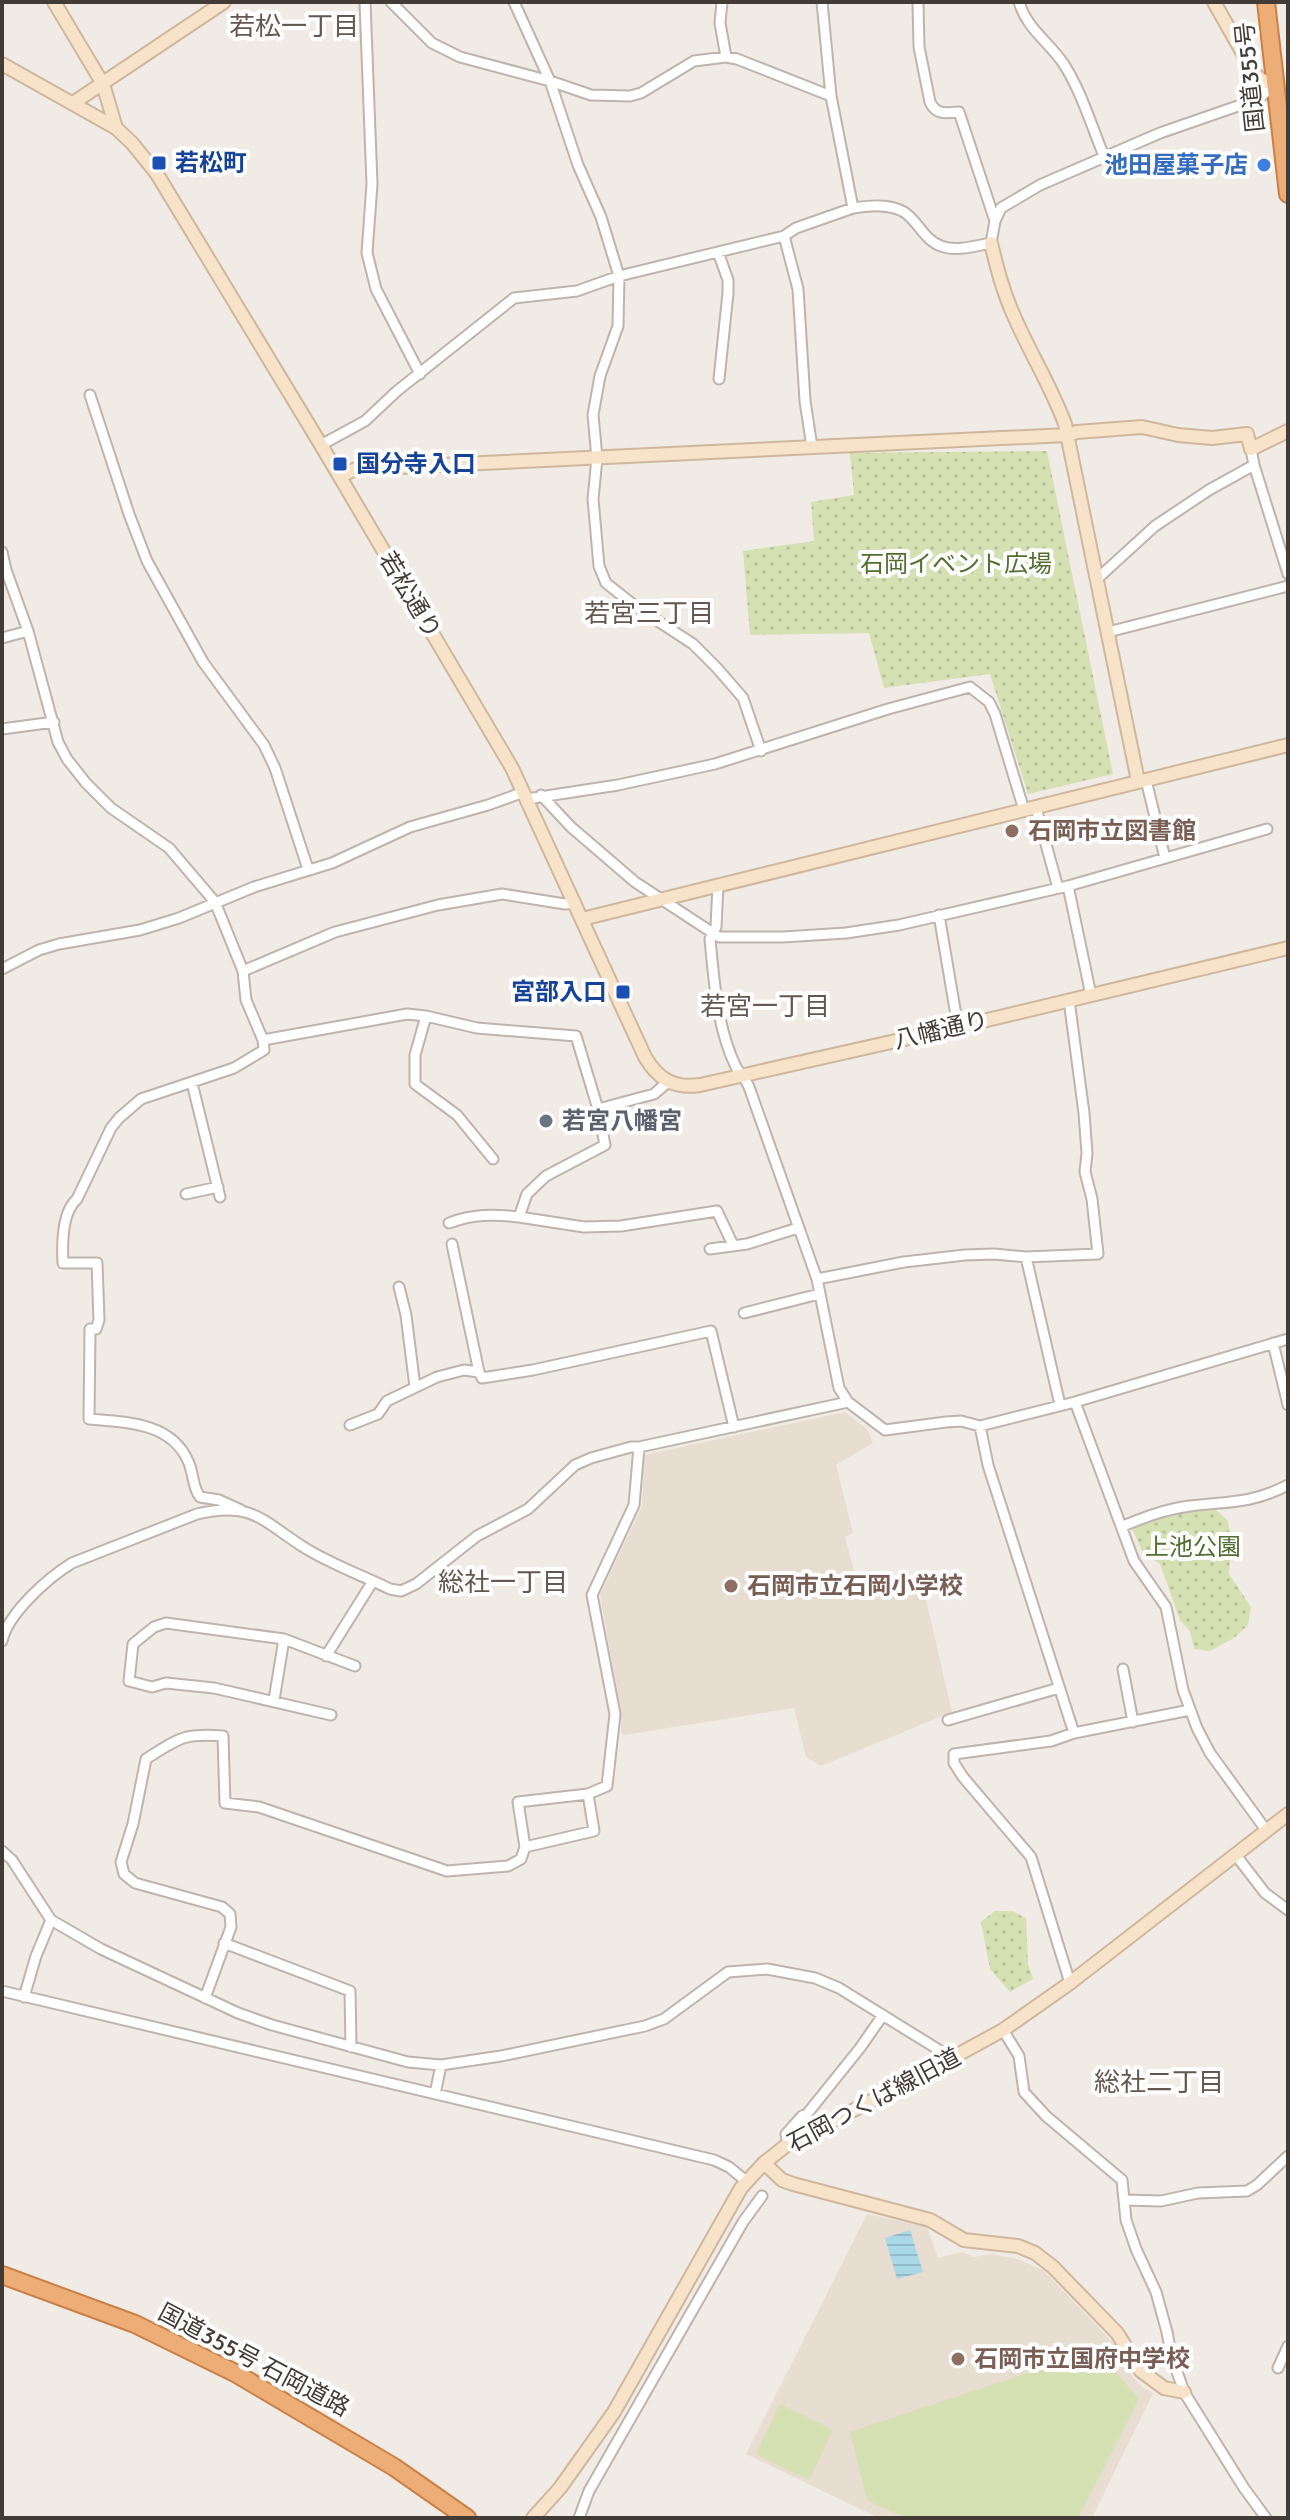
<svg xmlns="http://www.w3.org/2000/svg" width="1290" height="2520" font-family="Signika,'Noto Sans JP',sans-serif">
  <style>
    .education { fill: #e8ddd1 }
    .park { fill: url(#park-dots) }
    .garden { fill: #d5e0b3 }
    .water { fill: url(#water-rules) }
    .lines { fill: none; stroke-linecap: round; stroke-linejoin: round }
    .street-casing { stroke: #beb4ad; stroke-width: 13 }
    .secondary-casing { stroke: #ceb79d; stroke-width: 16 }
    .highway-casing { stroke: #c98047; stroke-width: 20 }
    .street { stroke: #fff; stroke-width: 9 }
    .secondary { stroke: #f7e3c9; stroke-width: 12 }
    .highway { stroke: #ecad76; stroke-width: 16 }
    .transit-dot { fill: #1a4fb4; stroke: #fff; stroke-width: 3 }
    .shop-dot { fill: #3f7fe0; stroke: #fff; stroke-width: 3 }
    .education-dot { fill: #8d6e63; stroke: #fff; stroke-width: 3 }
    .worship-dot { fill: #6b7280; stroke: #fff; stroke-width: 3 }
    .labels { text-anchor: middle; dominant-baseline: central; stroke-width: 8; stroke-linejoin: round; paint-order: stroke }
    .street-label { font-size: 24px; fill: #423b36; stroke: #fff }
    .transit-label { font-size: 24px; font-weight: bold; fill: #164399; stroke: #fff; text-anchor: start }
    .shop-label { font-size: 24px; font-weight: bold; fill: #366cbe; stroke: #fff; text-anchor: end }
    .park-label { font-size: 24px; fill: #536d31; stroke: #fff }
    .education-label { font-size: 24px; font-weight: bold; fill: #785e54; stroke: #fff; text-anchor: start }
    .worship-label { font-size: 24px; font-weight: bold; fill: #5b616d; stroke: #fff; text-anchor: start }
    .neighbourhood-label { font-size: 26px; fill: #64574f; stroke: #fff }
  </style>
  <defs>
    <pattern id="park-dots" width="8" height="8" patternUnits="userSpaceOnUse" patternTransform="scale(2)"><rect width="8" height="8" fill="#d5e0b3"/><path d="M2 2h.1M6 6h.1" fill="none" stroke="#b8c19b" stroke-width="1.8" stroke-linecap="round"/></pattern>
    <pattern id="water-rules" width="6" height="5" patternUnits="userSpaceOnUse" patternTransform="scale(2)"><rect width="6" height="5" fill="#a9d9e7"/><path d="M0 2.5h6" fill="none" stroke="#93bbc7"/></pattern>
  </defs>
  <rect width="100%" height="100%" fill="#f1ebe6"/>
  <!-- education -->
  <path class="education" d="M 845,1412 L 867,1429 L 873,1443 L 836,1465 L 853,1533 L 845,1537 L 860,1593 L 921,1578 L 952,1712 L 821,1766 L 806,1757 L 794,1708 L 624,1735 L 621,1732 L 621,1711 L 600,1595 L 642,1506 L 644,1455 Z
    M 867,2214 L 927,2227 L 938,2258 L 962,2252 L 974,2257 L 992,2254 L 1018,2259 L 1044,2271 L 1116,2346 L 1129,2372 L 1141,2386 L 1153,2393 L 1092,2518 L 879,2518 L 746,2454 Z"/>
  <!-- park -->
  <path class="park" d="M 1047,451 L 1113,774 L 1028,794 L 990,674 L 884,688 L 869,633 L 750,635 L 743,551 L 814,541 L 811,502 L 854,495 L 850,453 Z
    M 1214,1508 L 1228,1521 L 1231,1542 L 1229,1574 L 1251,1607 L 1248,1625 L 1234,1638 L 1210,1651 L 1194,1649 L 1190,1631 L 1180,1620 L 1160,1564 L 1142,1551 L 1132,1528 L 1176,1513 Z
    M 995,1911 L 1012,1911 L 1026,1918 L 1028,1964 L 1033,1979 L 1010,1992 L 990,1969 L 981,1922 Z"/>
  <!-- garden -->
  <path class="garden" d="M 1085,2354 L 1117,2374 L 1139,2399 L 1078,2518 L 905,2518 L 867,2500 L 850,2432 Z
    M 780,2404 L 833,2430 L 809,2480 L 756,2454 Z"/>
  <!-- water -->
  <path class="water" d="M 910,2230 L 923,2272 L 897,2279 L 885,2238 Z"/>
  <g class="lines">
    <!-- street casing -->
    <g class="street-casing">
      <path id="street" d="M 365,2 L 372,184 L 367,253 L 376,289 L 420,374
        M 391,2 L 432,43 L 460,57 L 550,81 L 591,95 L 630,96 L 641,93 L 694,61 L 726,57 L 737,59 L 831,96 L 853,208 C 869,206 889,203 904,212 C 918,221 924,240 941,246 C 956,252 975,246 991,243 L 995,221 L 959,112 C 945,113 936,115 930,102 L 919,47 L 918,2
        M 514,2 L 550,81 L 578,165 L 601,217 L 619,276 L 618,326 L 600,376 L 593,415 L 597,458 L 593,499 L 599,566 L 606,583 L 635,606 L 693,644 L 717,668 L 743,698 L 761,751
        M 722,2 L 720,23 L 726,57
        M 822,2 L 831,96
        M 1019,2 C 1027,29 1048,41 1063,63 C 1081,90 1091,125 1104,156
        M 995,221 L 1001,208 L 1040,185 L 1160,133 L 1258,99 L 1275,85
        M 784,236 L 798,289 L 805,401 L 812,447
        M 718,252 L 728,280 L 728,293 L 719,379
        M 90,395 L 129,514 L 147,561 L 203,662 L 264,745 L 275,768 L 308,869
        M 321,445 L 365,421 L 397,391 L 514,298 L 577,291 L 619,276 L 784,236 L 796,228 L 853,208
        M 1251,449 L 1254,465 L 1288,574
        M 2,552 L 6,570 L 28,631 L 58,742 L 67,759 L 86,783 L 111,808 L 169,848 L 215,902 L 243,971 L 246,1000 L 263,1040 L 264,1050 L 234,1068 L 141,1099 L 119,1118 L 111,1128 L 77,1199 C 62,1212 62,1245 63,1263 L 97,1263 L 99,1320 L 96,1329 L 90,1329 L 89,1419 C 125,1422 171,1422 188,1461 C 194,1473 192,1487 200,1497 L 219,1500 L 241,1510
        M 1097,579 L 1155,526 L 1209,490 L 1254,465
        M 1108,632 L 1288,586
        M 2,638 L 28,631
        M 2,729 L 54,722
        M 1146,780 L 1165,858
        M 541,795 L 571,827 L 635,882 L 719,937 L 783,937 L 846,933 L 899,925 L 1068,886 L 1267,829
        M 527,799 L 618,785 L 715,764 L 888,709 L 970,687 L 989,702 L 995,714 L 1024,810
        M 1036,808 L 1058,888
        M 718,885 L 716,927 L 710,939 C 714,981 717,1028 736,1067 C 740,1075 745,1076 749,1087 L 817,1279 L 839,1388 L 848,1402 L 885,1430 L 946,1422 L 961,1421 L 980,1426 L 1075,1402 L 1288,1339
        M 1068,886 L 1091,995
        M 939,915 L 958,1027
        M 2,969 L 39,950 L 59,944 L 140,930 L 179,918 L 254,887 L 332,863 L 410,827 L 488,805 L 524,792
        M 243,971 L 335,932 L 438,905 L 502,894 L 565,904 L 575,903
        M 426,1016 L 415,1055 L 415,1084 L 457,1115 L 493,1159
        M 263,1040 L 407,1014 L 426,1016 L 477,1028 L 576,1036 L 598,1109 L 605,1145 L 546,1176 L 527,1194 L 519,1217 C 493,1214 473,1214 449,1223
        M 192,1083 L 220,1197
        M 598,1109 L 654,1094 L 668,1082
        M 186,1194 L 218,1187
        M 519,1217 L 584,1227 L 621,1226 L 717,1211 L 733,1245
        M 452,1244 L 479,1372
        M 710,1249 L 747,1244 L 798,1228
        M 1026,1257 L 1060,1405
        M 817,1279 L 904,1262 L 965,1255 L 994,1254 L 1026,1257 L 1098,1254 L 1092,1199 L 1085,1172 L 1087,1153 L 1084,1113 L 1069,1000
        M 399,1287 L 406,1315 L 415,1387
        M 744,1313 L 819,1294
        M 1273,1343 L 1288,1405
        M 1075,1402 L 1134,1561 L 1166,1607 L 1183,1690 L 1197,1728 L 1210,1753 L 1266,1830
        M 350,1425 L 378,1414 L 387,1401 L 437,1377 L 464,1370 L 479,1372 L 482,1378 L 533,1370 L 711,1331 L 734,1427
        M 980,1426 L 988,1465 L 1074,1733
        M 1123,1526 C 1145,1517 1166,1509 1190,1506 C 1229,1501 1251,1504 1288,1485
        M 2,1641 C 8,1613 48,1578 72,1563 L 197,1514 C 253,1501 262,1521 305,1548 C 329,1563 363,1576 390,1589 L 401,1591 L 416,1584 L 477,1536 L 528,1509 L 575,1465 L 591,1458 L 631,1447 L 639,1447 L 848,1402
        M 326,1656 L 373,1581
        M 1123,1669 L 1133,1722
        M 274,1700 L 284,1639
        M 331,1715 L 214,1688 L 166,1683 L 152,1687 L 129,1681 L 133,1644 L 154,1627 L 166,1623 L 284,1639 L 355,1666
        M 948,1720 L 1059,1688
        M 525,1847 L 594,1831 L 588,1794
        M 2,1851 L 12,1860 L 51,1920 L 101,1949 L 238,2013 L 272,2025 L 408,2062 L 441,2065 L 501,2056 L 645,2026 L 664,2019 L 728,1972 L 767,1969 L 815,1978 L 839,1988 L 939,2050 L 948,2061
        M 1235,1854 L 1265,1893 L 1288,1910
        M 224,1943 L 350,1991 L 351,2047
        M 1070,1983 L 1031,1857 L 963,1777 L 954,1763 L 954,1754 L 1051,1741 L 1074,1733 L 1190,1710
        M 2,1991 L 714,2160 L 729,2167 L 746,2181
        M 24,1997 L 36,1956 L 51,1920
        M 205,1998 L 231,1927 L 230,1914 L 222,1907 L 135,1883 L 124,1874 L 121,1862 L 133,1824 L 146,1759 C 179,1738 184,1733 223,1736 L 225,1803 L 259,1807 L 447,1871 L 508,1866 L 521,1859 L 525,1847 L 518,1802 L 588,1794 L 607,1786 L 615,1714 L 592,1595 L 634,1505 L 639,1447
        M 1003,2030 L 1019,2056 L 1024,2092 L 1046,2116 L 1122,2180 L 1126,2220 L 1136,2249 L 1156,2292 L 1167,2332 L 1171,2354 L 1184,2392 L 1244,2488 L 1266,2518
        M 435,2094 L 441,2065
        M 788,2144 L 786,2134 L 802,2116 L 807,2114 L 860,2048 L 883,2015
        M 1124,2200 L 1161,2201 L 1198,2193 L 1247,2191 L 1257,2185 L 1288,2156
        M 1278,2368 L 1288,2346
        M 579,2518 L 589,2491 L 743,2222 L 762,2196"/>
    </g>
    <!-- secondary casing -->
    <g class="secondary-casing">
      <path id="secondary" d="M 54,2 L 103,84 L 116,128
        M 1214,2 L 1254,73 L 1260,79 L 1275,85
        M 2,64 L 116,128 L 132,143 L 157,174 L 321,445 L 512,768 L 645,1057 C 658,1079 674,1089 700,1085 L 958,1027 L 1288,948
        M 73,103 L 224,2
        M 991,243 C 997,268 1003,292 1014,316 C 1030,353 1051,386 1065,424 L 1138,781
        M 340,476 L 356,469 L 1067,435 L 1077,432 L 1142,427 L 1178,435 L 1212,438 L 1247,434 L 1251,449 L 1288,431
        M 582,919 L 1288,745
        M 764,2163 L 782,2180 L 793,2184 L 930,2220 L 964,2240 L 1018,2246 L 1035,2253 L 1053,2267 L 1117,2333 L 1141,2371 L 1164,2388 L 1184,2392
        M 533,2518 L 560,2488 L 614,2412 L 741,2188 L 764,2163 L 788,2144 L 908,2082 L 1003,2030 L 1070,1983 L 1288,1814"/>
    </g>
    <!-- highway casing -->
    <g class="highway-casing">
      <path id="highway" d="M 1266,2 L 1288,194
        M 2,2275 L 135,2324 L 235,2373 L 394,2467 L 467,2518"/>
    </g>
    <!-- street -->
    <use href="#street" class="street"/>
    <!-- secondary -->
    <use href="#secondary" class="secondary"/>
    <!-- highway -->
    <use href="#highway" class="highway"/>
  </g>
  <!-- markers -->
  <g class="transit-dot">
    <rect x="151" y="155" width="16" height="16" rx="4"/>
    <rect x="332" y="456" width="16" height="16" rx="4"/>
    <rect x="615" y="984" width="16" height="16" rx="4"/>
  </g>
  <circle class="shop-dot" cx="1264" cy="165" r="8"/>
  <g class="education-dot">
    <circle cx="1012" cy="831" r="8"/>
    <circle cx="731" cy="1586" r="8"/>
    <circle cx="958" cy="2359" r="8"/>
  </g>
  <circle class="worship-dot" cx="546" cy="1121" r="8"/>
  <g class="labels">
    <!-- street labels -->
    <g class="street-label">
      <text transform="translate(1250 77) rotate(-96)">国道355号</text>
      <text transform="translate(410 595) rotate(59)">若松通り</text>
      <text transform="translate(941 1030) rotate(-13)">八幡通り</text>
      <text transform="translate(874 2100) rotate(-28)">石岡つくば線旧道</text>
      <text transform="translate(254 2360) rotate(28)">国道355号 石岡道路</text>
    </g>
    <!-- transit labels -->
    <g class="transit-label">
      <text x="175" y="163">若松町</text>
      <text x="356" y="464">国分寺入口</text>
      <text x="607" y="992" text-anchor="end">宮部入口</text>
    </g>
    <!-- shop labels -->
    <g class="shop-label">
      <text x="1248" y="165">池田屋菓子店</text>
    </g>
    <!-- park labels -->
    <g class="park-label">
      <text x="956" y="564">石岡イベント広場</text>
      <text x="1193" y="1547">上池公園</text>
    </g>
    <!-- education labels -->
    <g class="education-label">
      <text x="1028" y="831">石岡市立図書館</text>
      <text x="747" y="1586">石岡市立石岡小学校</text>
      <text x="974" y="2359">石岡市立国府中学校</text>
    </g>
    <!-- worship labels -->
    <g class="worship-label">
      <text x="562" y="1121">若宮八幡宮</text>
    </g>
    <!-- neighbourhood labels -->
    <g class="neighbourhood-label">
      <text x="294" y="27">若松一丁目</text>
      <text x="649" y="614">若宮三丁目</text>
      <text x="765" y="1007">若宮一丁目</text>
      <text x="503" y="1583">総社一丁目</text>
      <text x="1159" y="2083">総社二丁目</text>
    </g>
  </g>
  <!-- border -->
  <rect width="1290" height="2520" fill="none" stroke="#423b36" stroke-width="8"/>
</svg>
